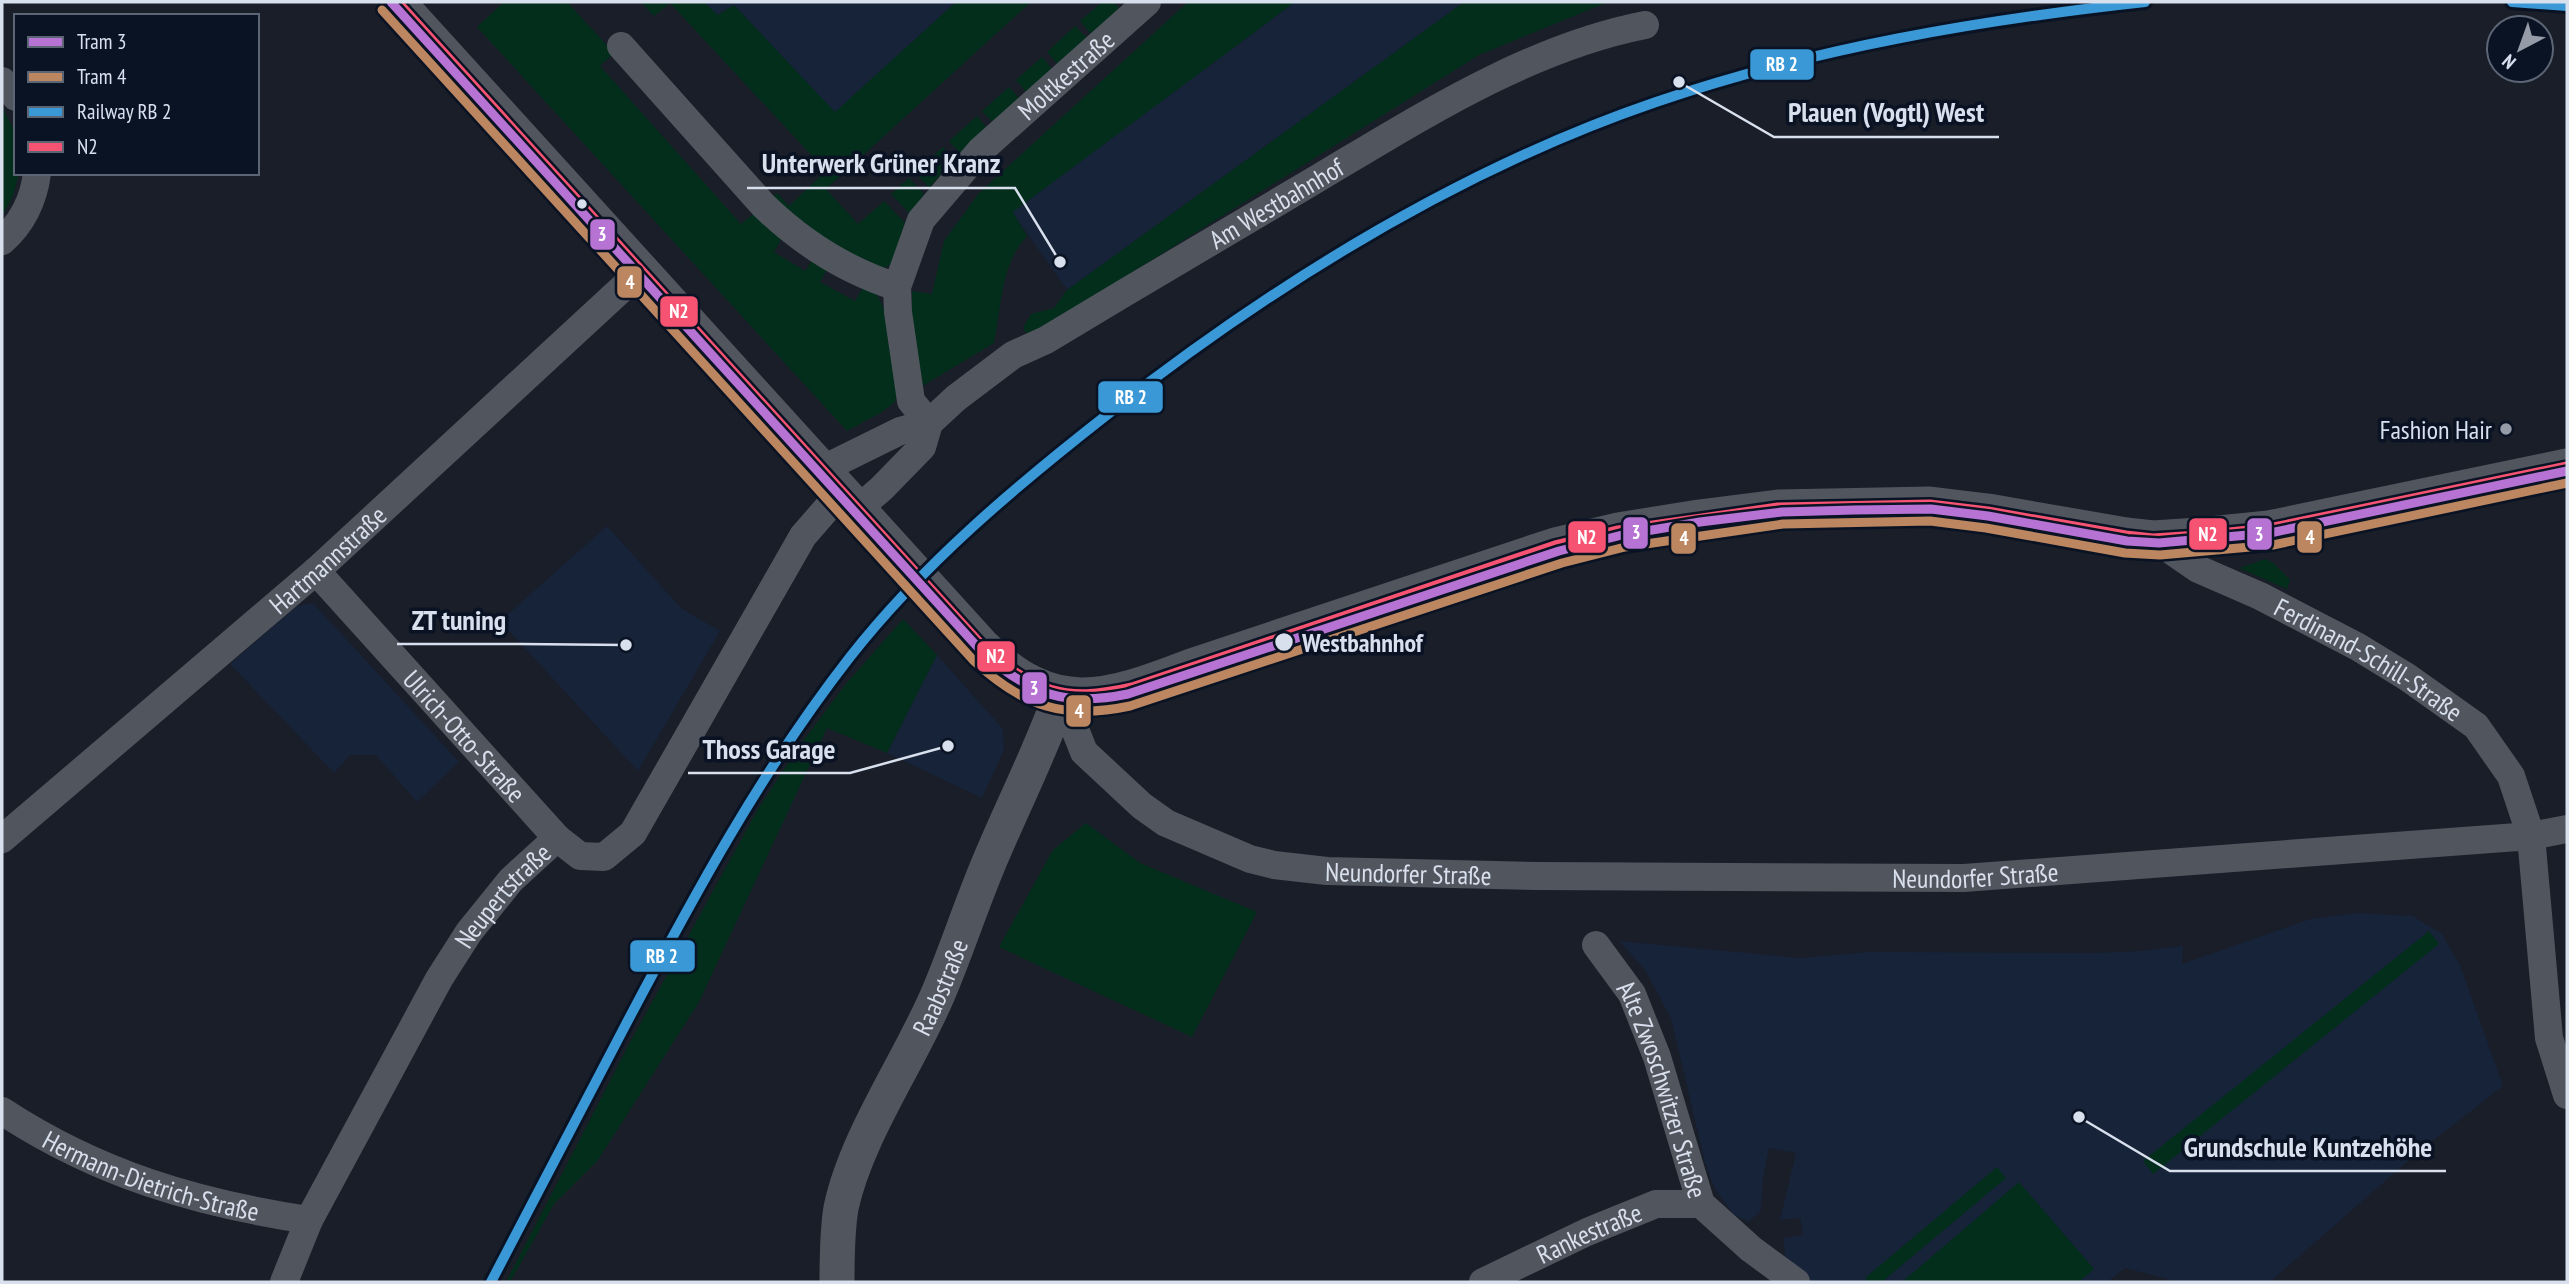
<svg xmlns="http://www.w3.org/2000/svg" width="2569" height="1284" font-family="'PT Sans Narrow',sans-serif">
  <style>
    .built { fill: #172339 }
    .green { fill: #032e1c }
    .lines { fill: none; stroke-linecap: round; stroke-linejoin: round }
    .minor { stroke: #51555e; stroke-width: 28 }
    .tertiary { stroke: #51555e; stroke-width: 35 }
    .bus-1-casing { stroke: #0a1324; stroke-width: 14 }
    .bus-1 { stroke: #f65372; stroke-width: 9 }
    .rail-1-casing { stroke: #0a1324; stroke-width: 16 }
    .rail-1 { stroke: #3a98d6; stroke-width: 10 }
    .tram-1-casing { stroke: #0a1324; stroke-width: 14 }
    .tram-2-casing { stroke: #0a1324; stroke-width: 14 }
    .tram-1 { stroke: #b673d3; stroke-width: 9 }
    .tram-2 { stroke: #bb8660; stroke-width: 9 }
    .bus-dot { fill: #d8e0ed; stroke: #0a1324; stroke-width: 2.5 }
    .poi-dot { fill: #959ca8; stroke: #0a1324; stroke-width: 2.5 }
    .labels { text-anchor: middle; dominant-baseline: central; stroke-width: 7; stroke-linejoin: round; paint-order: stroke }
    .street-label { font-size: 26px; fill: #d8e0ed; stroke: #0a1324 }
    .poi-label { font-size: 26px; fill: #d8e0ed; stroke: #0a1324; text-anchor: end }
    .stop-label { font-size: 26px; font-weight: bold; fill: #d8e0ed; stroke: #0a1324; text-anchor: start }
    .leader { fill: none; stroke: #d8e0ed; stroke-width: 2.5 }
    .callout-dot { fill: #d8e0ed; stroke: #0a1324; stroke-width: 2.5 }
    .callout-label { font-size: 28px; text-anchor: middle; font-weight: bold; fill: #d8e0ed; stroke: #0a1324; stroke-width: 7; stroke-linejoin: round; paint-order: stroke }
    .line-badge { stroke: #0a1324; stroke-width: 2.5 }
    .badge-label { font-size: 19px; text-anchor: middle; font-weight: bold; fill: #fff }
  </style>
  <rect width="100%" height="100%" fill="#191e28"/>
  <!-- built -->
  <path class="built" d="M 704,2 L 956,2 L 835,113 L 734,5 L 717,15 Z
    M 1295,2 L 1464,2 L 1067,290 L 1012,212 Z
    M 607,526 L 682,609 L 720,631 L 638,771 L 500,621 Z
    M 313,603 L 459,762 L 417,802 L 376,755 L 350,755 L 334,773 L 230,664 L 297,606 Z
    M 937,655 L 1003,729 L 1004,750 L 982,798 L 887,753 Z
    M 2357,913 L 2413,916 L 2442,934 L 2460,965 L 2503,1086 L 2416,1154 L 2270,1282 L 2179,1282 L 2125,1268 L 2107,1282 L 1808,1282 L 1798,1274 L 1785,1255 L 1783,1238 L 1803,1235 L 1800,1218 L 1780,1220 L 1796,1153 L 1769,1148 L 1763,1179 L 1761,1211 L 1748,1222 L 1733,1214 L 1714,1187 L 1705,1163 L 1671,1018 L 1645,970 L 1619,941 L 1800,958 L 1868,952 L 2096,953 L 2140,951 L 2183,946 L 2182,964 L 2310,919 Z"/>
  <!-- green -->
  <path class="green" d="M 504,2 L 567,2 L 614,53 L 600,66 L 741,224 L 757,211 L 783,236 L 774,252 L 805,271 L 815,256 L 830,264 L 820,282 L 855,301 L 864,286 L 877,295 L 885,311 L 897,391 L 895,402 L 882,412 L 847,431 L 477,27 Z
    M 641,2 L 704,2 L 718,15 L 734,5 L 835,112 L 956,2 L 1031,2 L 826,189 L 858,224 L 884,201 L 907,225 C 898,249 899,272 868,270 L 770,200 L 777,193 L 789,206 L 826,171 L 670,3 L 654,16 Z
    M 1102,2 L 1113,2 L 1121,10 L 1092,35 L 1080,21 Z
    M 1188,2 L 1295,2 L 1013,212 L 1027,236 C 1000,266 1002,304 994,343 L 919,388 L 912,318 L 912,291 L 932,294 L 944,241 L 979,193 Z
    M 1464,2 L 1608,2 L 1479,55 L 1029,337 L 1023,328 L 1031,314 L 1054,308 L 1067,290 Z
    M 1075,26 L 1088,39 L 1058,65 L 1047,52 Z
    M 1042,57 L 1053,70 L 1027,93 L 1016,80 Z
    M 1009,87 L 1020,99 L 993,123 L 982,111 Z
    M 2,107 L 16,134 L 16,173 L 19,173 L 13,196 L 2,216 Z
    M 977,116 L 987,128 L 960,153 L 949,141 Z
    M 943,147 L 953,159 L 929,188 L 915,172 Z
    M 909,178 L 924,194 L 911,215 L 891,194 Z
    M 2265,559 L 2273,563 L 2290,580 L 2287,589 L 2239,568 Z
    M 903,619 L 937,655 L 887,753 L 827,728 L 699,1002 L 598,1160 L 554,1204 L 510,1282 L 506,1282 L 628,1046 L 758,809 L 803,741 L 845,685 Z
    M 1086,823 L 1140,863 L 1257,912 L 1192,1037 L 999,947 L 1053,850 Z
    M 2429,931 L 2439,944 L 2153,1174 L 2143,1161 Z
    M 1997,1167 L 2006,1178 L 1882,1282 L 1869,1282 L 1865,1278 Z
    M 2019,1182 L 2094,1269 L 2079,1282 L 1902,1282 Z"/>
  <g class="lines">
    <!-- minor -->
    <g class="minor">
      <path d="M 621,46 L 763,205 C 801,242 847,271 897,287"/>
      <path d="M 2,81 L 16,97"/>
      <path d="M 2,241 C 22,224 34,199 37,173"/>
      <path id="s1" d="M 929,423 L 911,401 L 898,312 L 897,287 L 921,220 L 980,151 L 1147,2"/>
      <path d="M 823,469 L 900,431 L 929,423"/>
      <path id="s2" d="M 859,508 L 882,488 L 922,447 L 929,423 L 956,398 L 1013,355 L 1046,340 C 1137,285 1229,231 1320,177 C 1421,117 1528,48 1645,25"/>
      <path id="s3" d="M 2153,538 L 2198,569 L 2260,596 L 2358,647 L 2407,677 L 2476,726 L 2511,776 L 2531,836 L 2567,829"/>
      <path id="s4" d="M 316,571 L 557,838 L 580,856 L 604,857 L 633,833 L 803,536 L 843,490"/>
      <path id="s5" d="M 1061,694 L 1084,752 L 1142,806 L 1166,823 L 1250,859 L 1274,865 L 1327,871 L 1537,876 L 1964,878 L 2531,836 L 2549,1038 L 2567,1095"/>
      <path id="s6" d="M 2,839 L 316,571 L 642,270"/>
      <path id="s7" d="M 1596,945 L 1632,994 L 1657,1057 L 1701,1204 L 1751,1249 L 1796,1282"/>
      <path id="s8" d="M 2,1111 C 98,1174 196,1203 309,1220"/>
      <path id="s9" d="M 284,1282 L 309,1220 L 439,979 L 469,932 L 511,880 L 557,838"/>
      <path id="s10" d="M 1483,1282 L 1587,1232 L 1656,1204 L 1701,1204"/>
    </g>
    <!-- tertiary -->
    <g class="tertiary">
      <path d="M 398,2 L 982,645 C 1054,717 1105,699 1191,666 L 1555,545 L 1618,530 L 1699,517 L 1778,507 L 1930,504 L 1988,511 L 2126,535 L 2153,538 L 2199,535 L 2269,528 L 2567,466"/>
      <path id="s11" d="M 837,1282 C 837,1258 837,1232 841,1208 C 856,1137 909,1062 938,994 C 956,952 970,908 988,865 C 1012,807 1040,753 1061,694"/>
    </g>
    <!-- bus-1 casing -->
    <g class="bus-1-casing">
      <path id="bus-1" d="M 398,2 L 982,645 C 1034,691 1063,703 1132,687 L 1555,545 L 1618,530 L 1778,507 L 1930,504 L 1988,511 L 2126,535 L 2153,538 L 2199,535 L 2269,528 L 2567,466"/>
    </g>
    <!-- bus-1 -->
    <use href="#bus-1" class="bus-1"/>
    <!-- rail-1 casing -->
    <g class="rail-1-casing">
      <path id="rail-1" d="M 2512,2 L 2567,6
        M 491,1282 C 536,1197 580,1111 625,1026 C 692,899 761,771 850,657 C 923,564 1016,486 1108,414 C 1274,284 1457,170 1656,102 C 1814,48 1980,20 2145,2"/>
    </g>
    <!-- rail-1 -->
    <use href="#rail-1" class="rail-1"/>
    <!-- tram-1 casing -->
    <g class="tram-1-casing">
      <path id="tram-1" d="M 391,2 L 983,653 C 1031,695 1065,707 1128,694 L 1559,551 L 1622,535 L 1700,522 L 1782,512 L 1854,510 L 1931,509 L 1988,516 L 2127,541 L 2159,543 L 2270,533 L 2567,471"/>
    </g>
    <!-- tram-2 casing -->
    <g class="tram-2-casing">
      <path id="tram-2" d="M 382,10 L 974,661 C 1024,707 1064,720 1130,706 L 1562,563 L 1625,547 L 1783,524 L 1930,521 L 1986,528 L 2125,553 L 2160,555 L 2273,545 L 2567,483"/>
    </g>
    <!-- tram-1 -->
    <use href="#tram-1" class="tram-1"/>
    <!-- tram-2 -->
    <use href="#tram-2" class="tram-2"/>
  </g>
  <!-- markers -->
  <g class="bus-dot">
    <circle cx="582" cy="204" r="6"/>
    <circle cx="1284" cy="642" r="10"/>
  </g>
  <circle class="poi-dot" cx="2506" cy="429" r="7"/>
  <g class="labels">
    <!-- street labels -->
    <g class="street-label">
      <text stroke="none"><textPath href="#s1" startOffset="420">Moltkestraße</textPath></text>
      <text stroke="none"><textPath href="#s2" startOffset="525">Am Westbahnhof</textPath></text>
      <text stroke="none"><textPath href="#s6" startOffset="429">Hartmannstraße</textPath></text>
      <text stroke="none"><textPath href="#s3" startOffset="248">Ferdinand-Schill-Straße</textPath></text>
      <text stroke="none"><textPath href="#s4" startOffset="222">Ulrich-Otto-Straße</textPath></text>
      <text stroke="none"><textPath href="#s5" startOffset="422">Neundorfer Straße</textPath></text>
      <text stroke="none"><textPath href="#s5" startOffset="989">Neundorfer Straße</textPath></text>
      <text stroke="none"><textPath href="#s9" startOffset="446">Neupertstraße</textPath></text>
      <text stroke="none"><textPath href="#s11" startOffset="317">Raabstraße</textPath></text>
      <text stroke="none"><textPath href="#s7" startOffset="161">Alte Zwoschwitzer Straße</textPath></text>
      <text stroke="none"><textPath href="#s8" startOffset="164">Hermann-Dietrich-Straße</textPath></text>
      <text stroke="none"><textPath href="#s10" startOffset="117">Rankestraße</textPath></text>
    </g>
    <!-- poi labels -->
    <g class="poi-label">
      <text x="2492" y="429">Fashion Hair</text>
    </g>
    <!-- stop labels -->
    <g class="stop-label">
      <text x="1302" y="642">Westbahnhof</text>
    </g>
  </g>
  <!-- callouts -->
  <path class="leader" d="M1679 82L1774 137H1999M1060 262L1015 188H747M626 645L520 644H397M948 746L850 773H688M2079 1117L2170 1171H2446"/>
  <g class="callout-dot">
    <circle cx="1679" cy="82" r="7"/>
    <circle cx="1060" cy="262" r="7"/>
    <circle cx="626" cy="645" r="7"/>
    <circle cx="948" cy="746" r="7"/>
    <circle cx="2079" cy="1117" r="7"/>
  </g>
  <g class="callout-label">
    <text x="1886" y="122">Plauen (Vogtl) West</text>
    <text x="881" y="173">Unterwerk Grüner Kranz</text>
    <text x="459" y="630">ZT tuning</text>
    <text x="769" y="759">Thoss Garage</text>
    <text x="2308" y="1157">Grundschule Kuntzehöhe</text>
  </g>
  <g class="line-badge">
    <rect x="1749" y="48" width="66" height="33" rx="7" fill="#3a98d6"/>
    <rect x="589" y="218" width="27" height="33" rx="7" fill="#b673d3"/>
    <rect x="616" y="265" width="27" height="34" rx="7" fill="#bb8660"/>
    <rect x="659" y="295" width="40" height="33" rx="7" fill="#f65372"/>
    <rect x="1097" y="380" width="67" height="34" rx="7" fill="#3a98d6"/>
    <rect x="1622" y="516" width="27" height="34" rx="7" fill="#b673d3"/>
    <rect x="2246" y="517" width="27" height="34" rx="7" fill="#b673d3"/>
    <rect x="2188" y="517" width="40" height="34" rx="7" fill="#f65372"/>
    <rect x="2296" y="520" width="27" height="34" rx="7" fill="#bb8660"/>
    <rect x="1567" y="520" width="40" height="34" rx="7" fill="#f65372"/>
    <rect x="1670" y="522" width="27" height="33" rx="7" fill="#bb8660"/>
    <rect x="976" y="640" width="40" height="33" rx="7" fill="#f65372"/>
    <rect x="1021" y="671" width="27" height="34" rx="7" fill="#b673d3"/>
    <rect x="1065" y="694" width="27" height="34" rx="7" fill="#bb8660"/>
    <rect x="629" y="939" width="67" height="34" rx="7" fill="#3a98d6"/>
  </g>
  <g class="badge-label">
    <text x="1782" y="71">RB 2</text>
    <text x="602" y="241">3</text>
    <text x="630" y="289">4</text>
    <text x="679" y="318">N2</text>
    <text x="1131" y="404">RB 2</text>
    <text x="1636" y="539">3</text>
    <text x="2259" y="541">3</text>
    <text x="2208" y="541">N2</text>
    <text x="2310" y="544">4</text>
    <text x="1587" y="544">N2</text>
    <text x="1684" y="545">4</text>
    <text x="996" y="663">N2</text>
    <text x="1034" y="695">3</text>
    <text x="1079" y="718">4</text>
    <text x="662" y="963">RB 2</text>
  </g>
  <!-- border -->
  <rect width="2569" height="1284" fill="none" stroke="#d8e0ed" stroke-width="7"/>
  <!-- legend -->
  <rect x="14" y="14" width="245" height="161" fill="#0a1324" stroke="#5c6574" stroke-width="2"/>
  <rect x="28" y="37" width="35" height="10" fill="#b673d3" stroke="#5c6574" stroke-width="2"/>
  <text x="77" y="49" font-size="21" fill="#d8e0ed">Tram 3</text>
  <rect x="28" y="72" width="35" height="10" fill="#bb8660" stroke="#5c6574" stroke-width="2"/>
  <text x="77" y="84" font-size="21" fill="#d8e0ed">Tram 4</text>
  <rect x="28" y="107" width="35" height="10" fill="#3a98d6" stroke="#5c6574" stroke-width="2"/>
  <text x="77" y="119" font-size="21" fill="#d8e0ed">Railway RB 2</text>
  <rect x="28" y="142" width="35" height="10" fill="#f65372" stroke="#5c6574" stroke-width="2"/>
  <text x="77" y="154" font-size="21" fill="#d8e0ed">N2</text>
  <!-- north arrow -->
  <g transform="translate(2520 49) rotate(221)"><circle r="33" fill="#0a1324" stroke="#5c6574" stroke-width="2"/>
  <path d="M0-5L12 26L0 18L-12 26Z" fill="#959ca8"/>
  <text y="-10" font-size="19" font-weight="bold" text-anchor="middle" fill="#d8e0ed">N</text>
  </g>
</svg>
